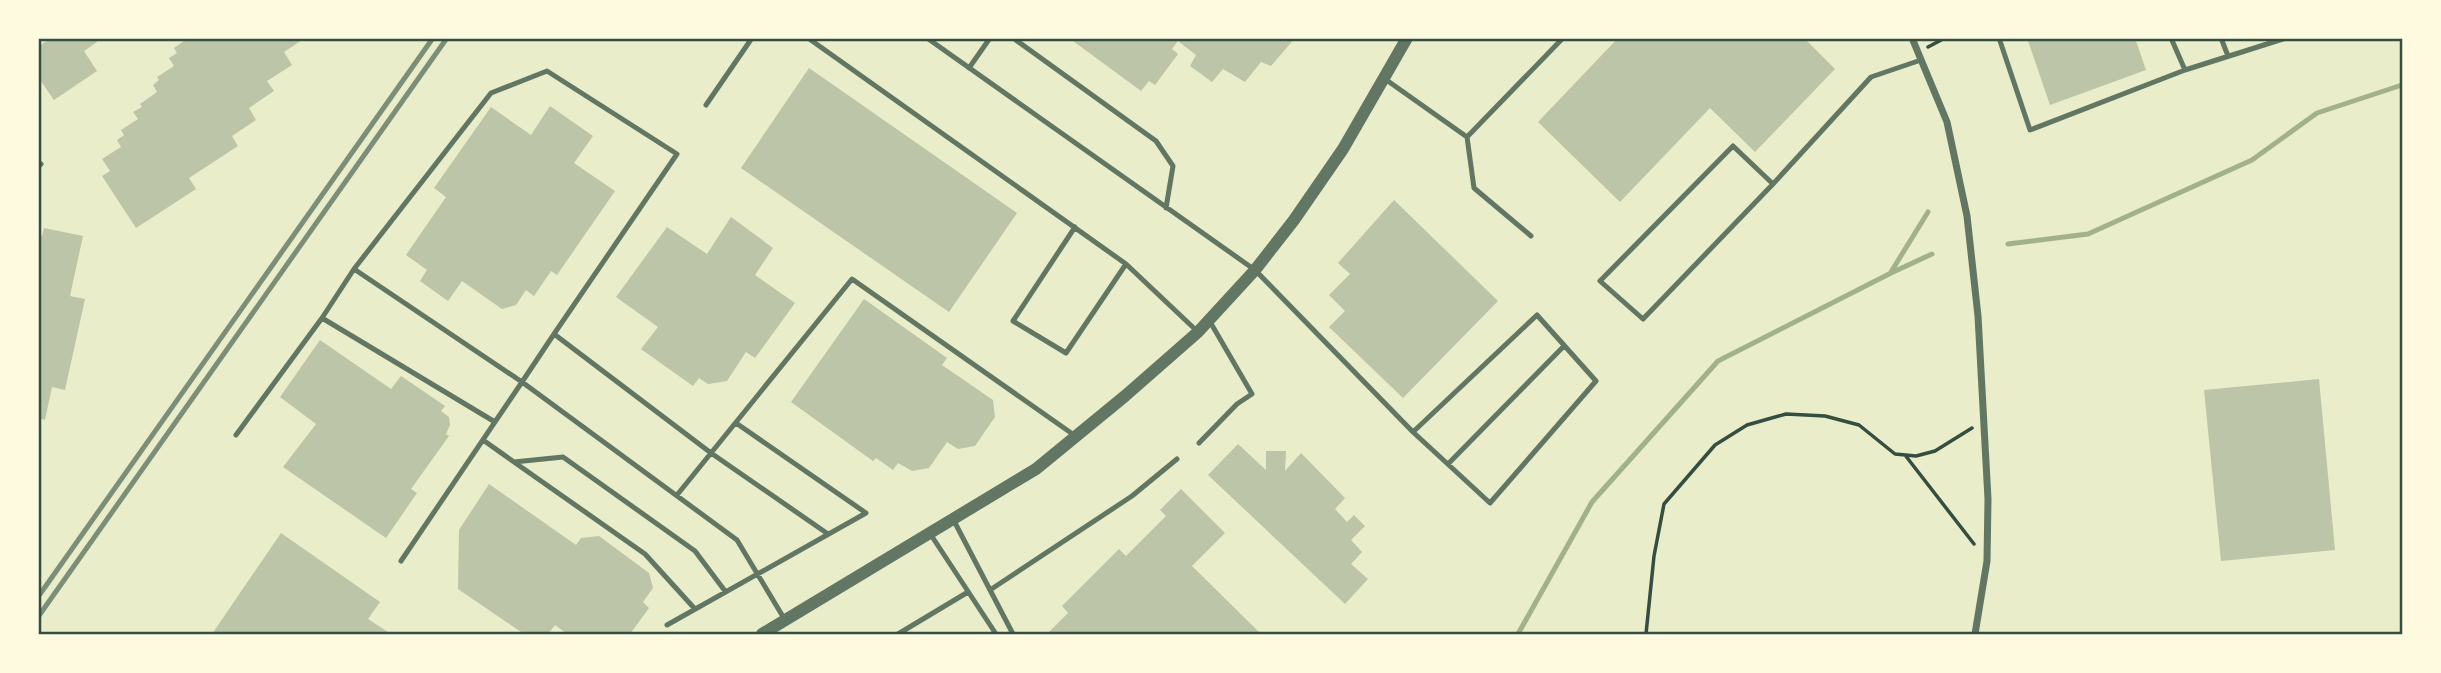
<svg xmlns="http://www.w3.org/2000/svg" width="2441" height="673" font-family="'Playfair Display',serif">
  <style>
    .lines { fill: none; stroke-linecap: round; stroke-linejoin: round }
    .stream { stroke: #a3b18a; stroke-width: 5 }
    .building { fill: #bcc5a7 }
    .path { stroke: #344e41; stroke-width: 3.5 }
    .service { stroke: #617663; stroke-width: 5 }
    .minor { stroke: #617663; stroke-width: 7 }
    .tertiary { stroke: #617663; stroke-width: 12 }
    .rail { stroke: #7c8e77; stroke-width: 5 }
    .neatline { fill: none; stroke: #344e41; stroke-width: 2.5 }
  </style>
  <rect width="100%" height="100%" fill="#e9edc9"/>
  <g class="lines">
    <!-- stream -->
    <path class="stream" d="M 2008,244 L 2088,234 L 2252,160 L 2317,113 L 2402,85
      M 1891,272 L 1928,212
      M 1518,634 L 1592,502 L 1718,361 L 1891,273 L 1932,254"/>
  </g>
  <!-- building -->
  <path class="building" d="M 51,38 L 95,38 L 97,42 L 84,51 L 97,71 L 54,100 L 38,77 L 38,47 Z
    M 188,38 L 305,38 L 284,52 L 292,65 L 267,81 L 274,91 L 249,108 L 256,120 L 232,136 L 238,146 L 189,178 L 196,189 L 136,228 L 102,176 L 110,171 L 102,159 L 121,147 L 117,140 L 124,135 L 121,130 L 138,119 L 133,112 L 142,107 L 140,104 L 157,92 L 153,85 L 159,80 L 157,77 L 174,66 L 169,58 L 177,53 L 174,48 Z
    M 1069,38 L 1295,38 L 1271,66 L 1261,62 L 1245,82 L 1223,69 L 1212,82 L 1190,66 L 1196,55 L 1178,41 L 1172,49 L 1178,54 L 1155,85 L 1149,81 L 1141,91 Z
    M 1618,38 L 1804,38 L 1835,69 L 1755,152 L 1710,108 L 1620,202 L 1538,122 Z
    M 2027,38 L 2135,38 L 2146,70 L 2050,105 Z
    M 809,68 L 1017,213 L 949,312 L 741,168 Z
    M 550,106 L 593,136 L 574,163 L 615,191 L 557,275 L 551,271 L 534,296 L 526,290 L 516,305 L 502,309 L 462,281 L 448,301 L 420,281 L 427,270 L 406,255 L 446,197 L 434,188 L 491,107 L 531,135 Z
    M 1394,200 L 1498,301 L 1403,398 L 1329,327 L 1345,311 L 1329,295 L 1350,274 L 1338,263 Z
    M 731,217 L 773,248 L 755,275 L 795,303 L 755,358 L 746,352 L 727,381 L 708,384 L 699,378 L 693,386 L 641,349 L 658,327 L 616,297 L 667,227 L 707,254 Z
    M 44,228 L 83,236 L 70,296 L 85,299 L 65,390 L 52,387 L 45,420 L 38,418 L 38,235 L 42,236 Z
    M 864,299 L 947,358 L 942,365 L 993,400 L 995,417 L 975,446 L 958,449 L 947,442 L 929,468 L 912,471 L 898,463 L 893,470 L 876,458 L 873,461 L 791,402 Z
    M 320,340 L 391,389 L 401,376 L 445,406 L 441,411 L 449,417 L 450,425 L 446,434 L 449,436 L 411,489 L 417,493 L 386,538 L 283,467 L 316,424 L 280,397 Z
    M 2319,379 L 2335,550 L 2221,561 L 2204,390 Z
    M 1238,444 L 1266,470 L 1266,451 L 1286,451 L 1285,471 L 1301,453 L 1345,498 L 1335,509 L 1347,522 L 1354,515 L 1365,526 L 1351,540 L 1362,552 L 1351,564 L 1368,579 L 1345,604 L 1208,475 Z
    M 489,484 L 576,545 L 581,538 L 599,536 L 649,573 L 653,588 L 643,602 L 649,608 L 630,634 L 567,634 L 555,625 L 548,634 L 524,634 L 458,589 L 459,530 Z
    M 1181,489 L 1225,533 L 1192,566 L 1261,634 L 1047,634 L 1068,613 L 1062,606 L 1119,549 L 1126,556 L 1166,516 L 1160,510 Z
    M 281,533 L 380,602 L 368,619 L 391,634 L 212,634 Z"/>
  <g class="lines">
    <!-- path -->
    <path class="path" d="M 1928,47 L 1945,38
      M 1905,455 L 1974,544
      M 1646,634 L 1654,556 L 1664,504 L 1715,445 L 1747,425 L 1786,414 L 1825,416 L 1859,425 L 1895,454 L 1916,456 L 1935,451 L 1972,428"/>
    <!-- service -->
    <path class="service" d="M 808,38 L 1126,264 L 1198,332
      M 927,38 L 1255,270 L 1413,432 L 1490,503 L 1596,381 L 1537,315 L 1413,432
      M 1013,38 L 1156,141 L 1173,166 L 1166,208
      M 1999,38 L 2030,130 L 2185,70 L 2286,38
      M 2171,38 L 2185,70
      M 2221,38 L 2228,56
      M 969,68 L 990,38
      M 1385,79 L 1467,137 L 1474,188 L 1531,236
      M 706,105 L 752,38
      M 1467,137 L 1563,38
      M 1733,146 L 1773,184 L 1643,319 L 1600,281 Z
      M 38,167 L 41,164
      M 1773,184 L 1871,77 L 1921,60
      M 1075,227 L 1013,321 L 1066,353 L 1126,264
      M 354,269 L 491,93 L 547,71 L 677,154 L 554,334
      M 495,422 L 322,318 L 354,269 L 522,382 L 554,334 L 711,453 L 828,534
      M 236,435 L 322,318
      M 483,440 L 514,462 L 563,457 L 695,551 L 725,591
      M 1199,443 L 1237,404 L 1252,394 L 1209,320
      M 514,462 L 645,554 L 695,609
      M 1448,464 L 1564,346
      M 677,495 L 852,279 L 1074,435
      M 953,519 L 1013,634
      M 931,535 L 996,634
      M 401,561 L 522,382 L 737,540 L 785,620
      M 990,590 L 1132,496 L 1177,459
      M 667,625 L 866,513 L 736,423
      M 898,634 L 968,592"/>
    <!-- minor -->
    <path class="minor" d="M 1912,38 L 1947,122 L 1967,216 L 1978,316 L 1988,499 L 1987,561 L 1975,634"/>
    <!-- tertiary -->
    <path class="tertiary" d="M 762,634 L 1036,469 L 1125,396 L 1198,332 L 1255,270 L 1294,220 L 1343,149 L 1407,38"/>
    <!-- rail -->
    <path class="rail" d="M 38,597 L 433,38
      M 38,617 L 447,38"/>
  </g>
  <!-- border -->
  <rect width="2441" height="673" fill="none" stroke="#fefae0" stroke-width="80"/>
  <rect x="40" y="40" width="2361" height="593" class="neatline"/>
</svg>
